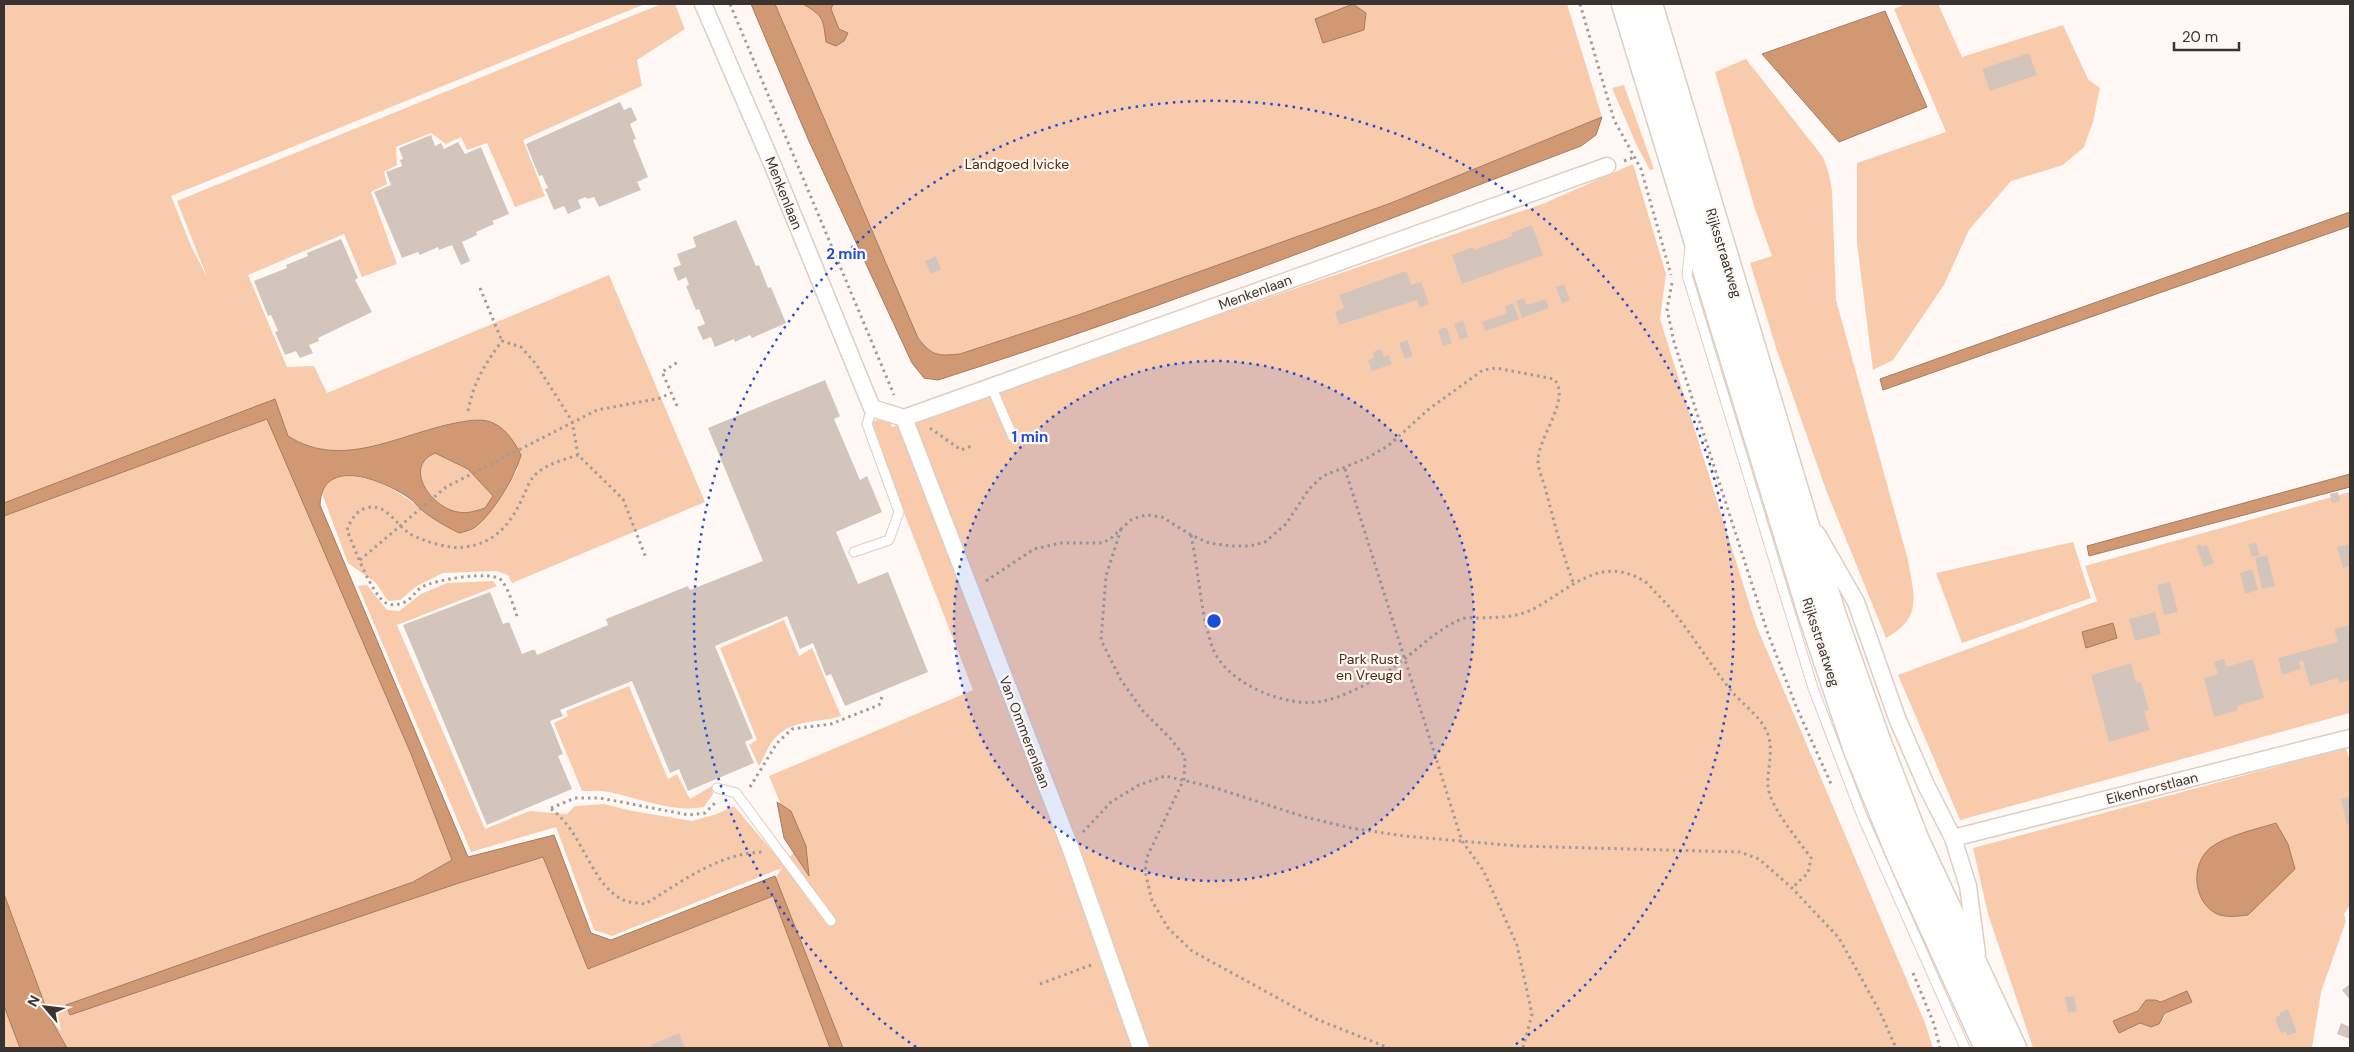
<svg xmlns="http://www.w3.org/2000/svg" width="2354" height="1052" font-family="'DM Sans',sans-serif">
  <style>
    .green { fill: #f9cbad; fill-rule: evenodd }
    .water { fill: #d19973; stroke: #a47b5f; fill-rule: evenodd }
    .building { fill: #d4c5bc }
    .lines { fill: none; stroke-linecap: round; stroke-linejoin: round }
    .lane-casing { stroke: #ddcec4; stroke-width: 11 }
    .street-casing { stroke: #ddcec4; stroke-width: 19 }
    .primary-casing { stroke: #ddcec4; stroke-width: 29 }
    .path { stroke: #a29c98; stroke-width: 3; stroke-dasharray: 2.5 4; stroke-linecap: butt }
    .lane { stroke: #fff; stroke-width: 9 }
    .street { stroke: #fff; stroke-width: 16 }
    .primary { stroke: #fff; stroke-width: 26 }
    .ring { fill: none; stroke: #1d4ed8; stroke-width: 2.5; stroke-dasharray: 2.5 5 }
    .labels { text-anchor: middle; dominant-baseline: central; stroke-width: 4.5; stroke-linejoin: round; paint-order: stroke }
    .park-label { font-size: 14px; fill: #4f2a0d; stroke: #fff8f4 }
    .street-label { font-size: 14px; fill: #3a3431; stroke: #fff8f4 }
    .centre { fill: #1d4ed8; stroke: #fff8f4; stroke-width: 2.5 }
    .ring-label { font-size: 15px; text-anchor: middle; font-weight: bold; fill: #1d4ed8; stroke: #fff8f4; stroke-width: 4.5; stroke-linejoin: round; paint-order: stroke }
  </style>
  <rect width="100%" height="100%" fill="#fff8f4"/>
  <!-- green -->
  <path class="green" d="M 4,4 L 645,4 L 171,196 L 192,248 L 207,277 L 177,201 L 661,4 L 675,4 L 685,29 L 637,60 L 642,86 L 523,140 L 545,196 L 515,207 L 487,143 L 467,150 L 461,137 L 446,144 L 431,133 L 396,147 L 397,165 L 384,172 L 387,184 L 371,192 L 397,264 L 362,277 L 344,234 L 248,275 L 287,367 L 314,366 L 327,393 L 609,275 L 705,502 L 512,583 L 508,575 L 496,571 L 443,573 L 417,586 L 400,600 L 388,601 L 376,583 L 348,563 L 321,491 C 325,485 331,478 338,476 C 344,474 352,476 358,477 C 400,484 423,515 459,533 L 474,528 L 488,513 L 518,469 L 479,419 C 467,421 455,422 444,425 C 393,438 339,468 288,436 L 275,399 L 269,400 L 464,869 L 550,844 L 592,955 L 769,887 L 782,868 L 612,936 L 594,930 L 556,827 L 471,852 L 358,586 L 367,585 L 387,610 L 399,611 L 421,594 L 447,583 L 493,581 L 497,586 L 397,625 L 485,829 L 530,811 L 567,814 L 575,806 L 604,804 L 632,811 L 692,821 L 717,814 L 734,806 L 784,865 L 798,846 L 769,776 L 973,690 L 869,423 L 888,415 L 892,427 L 1545,203 L 1633,164 L 1666,274 L 1660,319 L 1756,625 L 1925,1023 L 1933,1048 L 33,1048 L 4,977 Z
    M 775,4 L 1567,4 L 1602,117 L 1391,203 L 1078,315 L 960,354 C 937,356 932,356 918,338 Z
    M 1906,4 L 1938,4 L 1962,57 L 2063,25 L 2088,79 L 2100,88 L 2093,122 L 2084,147 L 2063,165 L 2011,181 L 1969,230 L 1944,285 L 1893,360 L 1873,370 L 1857,243 L 1857,163 L 1946,132 L 1894,9 Z
    M 1746,59 L 1823,157 L 1829,174 L 1832,190 L 1836,300 L 1908,560 C 1914,596 1923,618 1886,638 L 1826,490 L 1777,351 L 1750,263 L 1772,256 L 1755,209 L 1715,72 Z
    M 1624,85 L 1654,169 L 1650,170 L 1637,146 L 1612,88 Z
    M 435,453 L 468,469 L 493,496 L 485,509 C 476,511 467,514 458,512 C 439,510 407,476 425,458 C 427,456 432,454 435,453 Z
    M 2350,492 L 2350,713 L 1960,820 L 1898,675 L 2097,601 L 2085,566 Z
    M 2073,542 L 2091,598 L 1962,643 L 1936,573 Z
    M 784,620 L 799,656 L 812,648 L 841,716 C 818,723 792,719 775,738 C 768,746 764,757 759,766 L 749,745 L 757,740 L 720,648 Z
    M 629,686 L 668,779 L 677,774 L 690,799 L 712,786 L 713,794 L 704,807 C 672,813 639,798 609,792 C 600,790 590,791 582,791 L 554,723 L 568,716 L 566,711 Z
    M 2346,748 L 2350,761 L 2350,905 L 2344,914 L 2346,921 L 2321,992 L 2312,1048 L 2033,1048 L 1988,914 L 1973,848 ZM 2275,823 L 2229,916 C 2214,914 2206,908 2201,894 C 2184,843 2240,835 2275,823 ZM 2187,991 L 2191,1002 L 2165,1013 L 2165,1017 L 2151,1027 L 2140,1023 L 2113,1021 L 2138,1011 L 2146,1000 L 2155,1000 L 2160,1002 Z
    M 4,1006 L 20,1048 L 4,1048 Z"/>
  <!-- water -->
  <path class="water" d="M 751,4 L 775,4 L 918,338 C 932,356 937,356 960,354 L 1078,315 L 1391,203 L 1602,117 L 1596,135 L 1581,146 C 1368,227 1155,311 938,380 L 924,378 L 912,363 L 808,139 Z
    M 803,4 L 833,4 L 831,9 L 839,29 L 848,33 L 844,41 L 836,46 L 826,42 C 823,19 824,16 803,4 Z
    M 1353,4 L 1366,13 L 1364,30 L 1323,43 L 1315,19 Z
    M 1885,11 L 1927,107 L 1839,142 L 1762,54 Z
    M 2350,212 L 2350,226 L 1883,390 L 1880,379 Z
    M 275,399 L 288,436 C 344,472 404,431 461,422 C 472,420 484,418 495,424 C 507,430 515,443 521,455 C 515,477 493,514 474,528 C 470,530 464,532 459,533 C 447,527 434,520 423,511 C 418,507 414,501 409,498 C 383,480 322,455 320,505 L 468,857 L 554,835 L 591,933 L 611,940 L 775,876 L 843,1048 L 830,1048 L 773,896 L 588,969 L 543,857 L 459,883 L 70,1015 L 66,1005 L 413,882 L 452,860 L 411,754 L 267,419 L 4,516 L 4,503 ZM 435,453 L 468,469 L 493,496 L 485,508 C 476,511 467,514 458,512 C 434,509 401,468 435,453 Z
    M 2350,474 L 2350,487 L 2089,556 L 2087,546 Z
    M 2113,623 L 2117,638 L 2086,648 L 2082,632 Z
    M 777,802 L 791,811 L 806,846 L 809,876 L 784,838 Z
    M 2276,823 L 2288,844 L 2295,869 L 2248,915 C 2238,916 2227,918 2217,914 C 2193,902 2190,865 2210,848 C 2225,836 2257,829 2276,823 Z
    M 4,894 L 49,1016 L 67,1048 L 20,1048 L 4,1006 Z
    M 2187,991 L 2192,1002 L 2165,1013 L 2159,1024 L 2151,1027 L 2140,1023 L 2119,1033 L 2113,1021 L 2138,1011 L 2146,1000 L 2155,1000 L 2161,1002 Z"/>
  <!-- building -->
  <path class="building" d="M 2029,53 L 2037,75 L 1990,91 L 1982,69 Z
    M 620,102 L 624,110 L 631,107 L 637,120 L 630,124 L 636,139 L 633,140 L 648,177 L 637,182 L 641,190 L 599,207 L 594,197 L 587,199 L 586,197 L 578,200 L 581,208 L 568,214 L 564,206 L 554,210 L 545,189 L 548,188 L 542,175 L 539,176 L 526,144 Z
    M 431,135 L 435,146 L 441,143 L 444,149 L 458,142 L 465,154 L 481,147 L 509,214 L 492,221 L 494,224 L 476,232 L 477,235 L 462,242 L 470,261 L 461,265 L 452,245 L 439,250 L 438,247 L 420,255 L 418,252 L 402,258 L 374,192 L 391,185 L 386,172 L 402,166 L 400,160 L 403,159 L 399,148 Z
    M 736,220 L 756,266 L 759,265 L 768,288 L 771,287 L 786,323 L 752,338 L 750,335 L 735,342 L 734,339 L 715,347 L 711,337 L 703,340 L 697,327 L 705,324 L 699,309 L 696,310 L 686,286 L 689,285 L 686,277 L 678,281 L 673,268 L 681,265 L 677,254 L 696,247 L 693,237 Z
    M 1532,225 L 1543,255 L 1462,284 L 1452,255 L 1473,247 L 1474,250 L 1512,236 L 1511,233 Z
    M 341,239 L 358,278 L 355,280 L 372,312 L 318,338 L 319,341 L 309,345 L 313,353 L 300,358 L 296,351 L 285,355 L 275,332 L 278,331 L 271,315 L 268,316 L 254,281 L 287,268 L 286,265 L 308,256 L 307,253 Z
    M 936,256 L 941,269 L 931,274 L 925,261 Z
    M 1406,271 L 1411,285 L 1421,282 L 1429,304 L 1420,308 L 1417,300 L 1339,325 L 1335,312 L 1344,308 L 1339,295 Z
    M 1564,284 L 1570,300 L 1562,303 L 1556,287 Z
    M 1524,298 L 1527,305 L 1546,299 L 1549,308 L 1522,318 L 1516,301 Z
    M 1513,303 L 1519,319 L 1485,331 L 1482,322 L 1507,313 L 1505,306 Z
    M 1463,321 L 1468,337 L 1460,340 L 1454,324 Z
    M 1446,327 L 1452,343 L 1443,346 L 1438,330 Z
    M 1407,340 L 1413,356 L 1405,359 L 1399,343 Z
    M 1381,349 L 1384,357 L 1389,355 L 1392,364 L 1372,371 L 1368,360 L 1374,358 L 1373,352 Z
    M 825,380 L 840,416 L 834,419 L 860,480 L 867,476 L 882,512 L 836,532 L 858,584 L 888,572 L 928,672 L 845,706 L 831,674 L 826,676 L 813,643 L 800,649 L 787,616 L 715,646 L 753,738 L 745,742 L 754,763 L 688,791 L 679,769 L 670,773 L 632,681 L 560,710 L 563,716 L 550,721 L 563,754 L 558,756 L 572,789 L 487,825 L 403,625 L 490,592 L 503,624 L 509,622 L 522,654 L 532,650 L 535,650 L 537,655 L 608,625 L 606,619 L 688,586 L 690,590 L 763,561 L 708,428 Z
    M 2338,492 L 2340,501 L 2332,503 L 2330,494 Z
    M 2256,543 L 2260,555 L 2252,557 L 2248,544 Z
    M 2200,544 L 2202,547 L 2207,545 L 2214,563 L 2204,567 L 2196,546 Z
    M 2349,544 L 2350,566 L 2343,568 L 2337,547 Z
    M 2267,555 L 2275,586 L 2262,589 L 2255,558 Z
    M 2252,569 L 2258,590 L 2245,594 L 2240,573 Z
    M 2170,582 L 2178,612 L 2164,615 L 2157,585 Z
    M 2155,612 L 2161,634 L 2135,641 L 2129,619 Z
    M 2349,625 L 2350,680 L 2339,683 L 2338,678 L 2310,686 L 2303,661 L 2299,662 L 2301,669 L 2282,675 L 2278,658 L 2338,642 L 2334,629 Z
    M 2224,659 L 2226,667 L 2253,659 L 2264,698 L 2237,706 L 2238,710 L 2214,717 L 2204,678 L 2218,674 L 2214,662 Z
    M 2131,663 L 2136,683 L 2141,682 L 2149,710 L 2144,711 L 2150,730 L 2109,742 L 2091,675 Z
    M 2350,797 L 2350,824 L 2347,825 L 2341,799 Z
    M 2350,984 L 2350,1000 L 2342,990 Z
    M 2074,996 L 2077,1011 L 2068,1013 L 2065,997 Z
    M 2288,1009 L 2297,1032 L 2287,1036 L 2286,1032 L 2282,1033 L 2279,1029 L 2276,1022 L 2276,1017 L 2280,1016 L 2279,1013 Z
    M 2341,1023 L 2350,1027 L 2350,1039 L 2337,1034 Z
    M 679,1033 L 685,1048 L 653,1048 L 651,1045 Z"/>
  <g class="lines">
    <!-- lane casing -->
    <g class="lane-casing">
      <path id="lane" d="M 1690,247 L 1687,275 L 1813,688 L 1862,816 L 1965,1048
        M 991,386 L 1013,437
        M 854,552 L 889,540 L 899,512 L 867,424 L 872,408
        M 717,788 L 736,793 L 831,921"/>
    </g>
    <!-- street casing -->
    <g class="street-casing">
      <path id="street" d="M 703,4 L 773,166 L 872,408 L 904,418 L 1607,166
        M 904,418 L 1070,847 L 1141,1048
        M 1817,534 L 1856,602 L 1897,718 L 1926,785 L 1953,838 L 1968,886 L 1977,954
        M 1953,838 L 2350,738"/>
    </g>
    <!-- primary casing -->
    <g class="primary-casing">
      <path id="primary" d="M 1625,4 L 1812,616 L 1857,750 L 1900,855 L 1988,1048
        M 1649,4 L 1832,613 L 1878,743 L 1916,841 L 2013,1048"/>
    </g>
    <!-- path -->
    <path class="path" d="M 730,4 L 894,395
      M 1580,4 L 1614,120 L 1641,169 L 1671,275
      M 1624,161 L 1635,157
      M 1672,283 L 1667,309 L 1674,342 L 1703,432 L 1767,631 L 1796,706 L 1832,786
      M 480,288 L 502,341
      M 677,406 L 662,372 L 678,362
      M 468,411 C 473,384 485,363 502,341 L 521,347 L 536,364 L 572,421 L 578,455
      M 930,428 L 961,450 L 974,445
      M 1345,469 L 1462,841 L 1483,870 L 1517,945 L 1532,1014 L 1523,1048
      M 1121,529 L 1106,576 L 1101,640 L 1121,680 L 1143,711 L 1170,738 L 1185,757 L 1184,779 L 1147,857 L 1145,871 L 1152,901 L 1168,928 L 1192,951 L 1316,1019 L 1389,1048
      M 1191,535 C 1199,572 1200,611 1212,646 C 1224,683 1287,709 1323,701 C 1343,697 1361,687 1379,677 C 1407,661 1430,633 1459,620 C 1465,617 1472,618 1478,618 C 1499,617 1519,618 1537,607 C 1572,587 1601,555 1644,581 C 1649,584 1653,590 1657,594 C 1688,624 1707,663 1735,695 C 1745,706 1759,716 1766,730 C 1775,747 1767,767 1768,786 C 1770,808 1798,839 1811,858 L 1808,873 L 1792,888
      M 360,560 L 446,487 L 597,410 L 661,398 L 670,393
      M 986,581 L 1034,549 L 1061,543 L 1103,543 L 1111,538 L 1132,519 L 1146,515 L 1162,517 L 1191,535 L 1209,543 L 1231,546 L 1250,546 L 1265,542 L 1286,524 L 1309,489 L 1323,476 L 1367,458 L 1388,446 L 1429,409 L 1483,370 L 1496,368 L 1554,379 C 1572,399 1538,436 1538,461 C 1538,470 1544,482 1546,491 C 1554,522 1562,552 1573,582
      M 517,616 C 513,605 509,590 502,581 C 494,569 434,580 422,587 C 415,591 412,599 405,602 C 399,605 392,606 386,603 C 371,594 354,547 347,530 C 351,520 355,512 366,508 C 386,502 396,525 410,534 C 423,541 451,550 465,547 C 496,543 511,523 523,497 C 526,491 529,482 533,477 C 545,464 563,460 578,455 L 623,499 L 646,558
      M 750,787 L 777,743 L 792,729 L 831,724 L 879,705 L 883,694
      M 551,808 L 575,798 L 600,798 L 689,815 L 705,813 L 715,803
      M 551,809 C 584,832 591,888 626,901 C 632,903 639,903 645,904 C 682,882 718,853 763,852
      M 1083,832 L 1111,802 L 1139,785 L 1165,776 L 1216,788 L 1305,817 L 1351,828 L 1404,836 L 1518,846 L 1740,852 L 1759,859 L 1792,888 L 1839,938 L 1880,1012 L 1896,1048
      M 1913,973 L 1934,1024 L 1940,1048
      M 1040,984 L 1091,965"/>
    <!-- lane -->
    <use href="#lane" class="lane"/>
    <!-- street -->
    <use href="#street" class="street"/>
    <!-- primary -->
    <use href="#primary" class="primary"/>
  </g>
  <!-- distance rings -->
  <circle cx="1214" cy="621" r="260" fill="#1d4ed8" fill-opacity=".12"/>
  <g class="ring">
    <circle cx="1214" cy="621" r="260"/>
    <path d="M916 1047A520 520 0 1 1 1512 1047"/>
  </g>
  <g class="labels">
    <!-- park labels -->
    <g class="park-label">
      <text x="1017" y="164">Landgoed Ivicke</text>
      <text x="1369" y="659">Park Rust<tspan x="1369" dy="16">en Vreugd</tspan></text>
    </g>
    <!-- street labels -->
    <g class="street-label">
      <text transform="translate(784 193) rotate(68)">Menkenlaan</text>
      <text transform="translate(1724 253) rotate(73)">Rijksstraatweg</text>
      <text transform="translate(1255 292) rotate(-20)">Menkenlaan</text>
      <text transform="translate(1821 642) rotate(72)">Rijksstraatweg</text>
      <text transform="translate(1025 732) rotate(69)">Van Ommerenlaan</text>
      <text transform="translate(2152 788) rotate(-14)">Eikenhorstlaan</text>
    </g>
  </g>
  <circle cx="1214" cy="621" r="8" class="centre"/>
  <g class="ring-label">
    <text x="846" y="259">2 min</text>
    <text x="1030" y="442">1 min</text>
  </g>
  <!-- border -->
  <rect width="2354" height="1052" fill="none" stroke="#3a3431" stroke-width="10"/>
  <!-- north arrow -->
  <g transform="translate(45 1007) rotate(298)" stroke="#fff8f4" stroke-width="4" paint-order="stroke">
  <path d="M0-4L9 19L0 12L-9 19Z" fill="#3a3431"/>
  <text y="-8" font-size="14" font-weight="bold" text-anchor="middle" fill="#3a3431">N</text>
  </g>
  <!-- scale -->
  <path d="M2174 42v8h65v-8" fill="none" stroke="#3a3431" stroke-width="2.5"/>
  <text x="2182" y="42" font-size="15" fill="#3a3431" stroke="#fff8f4" stroke-width="4" paint-order="stroke">20 m</text>
</svg>
